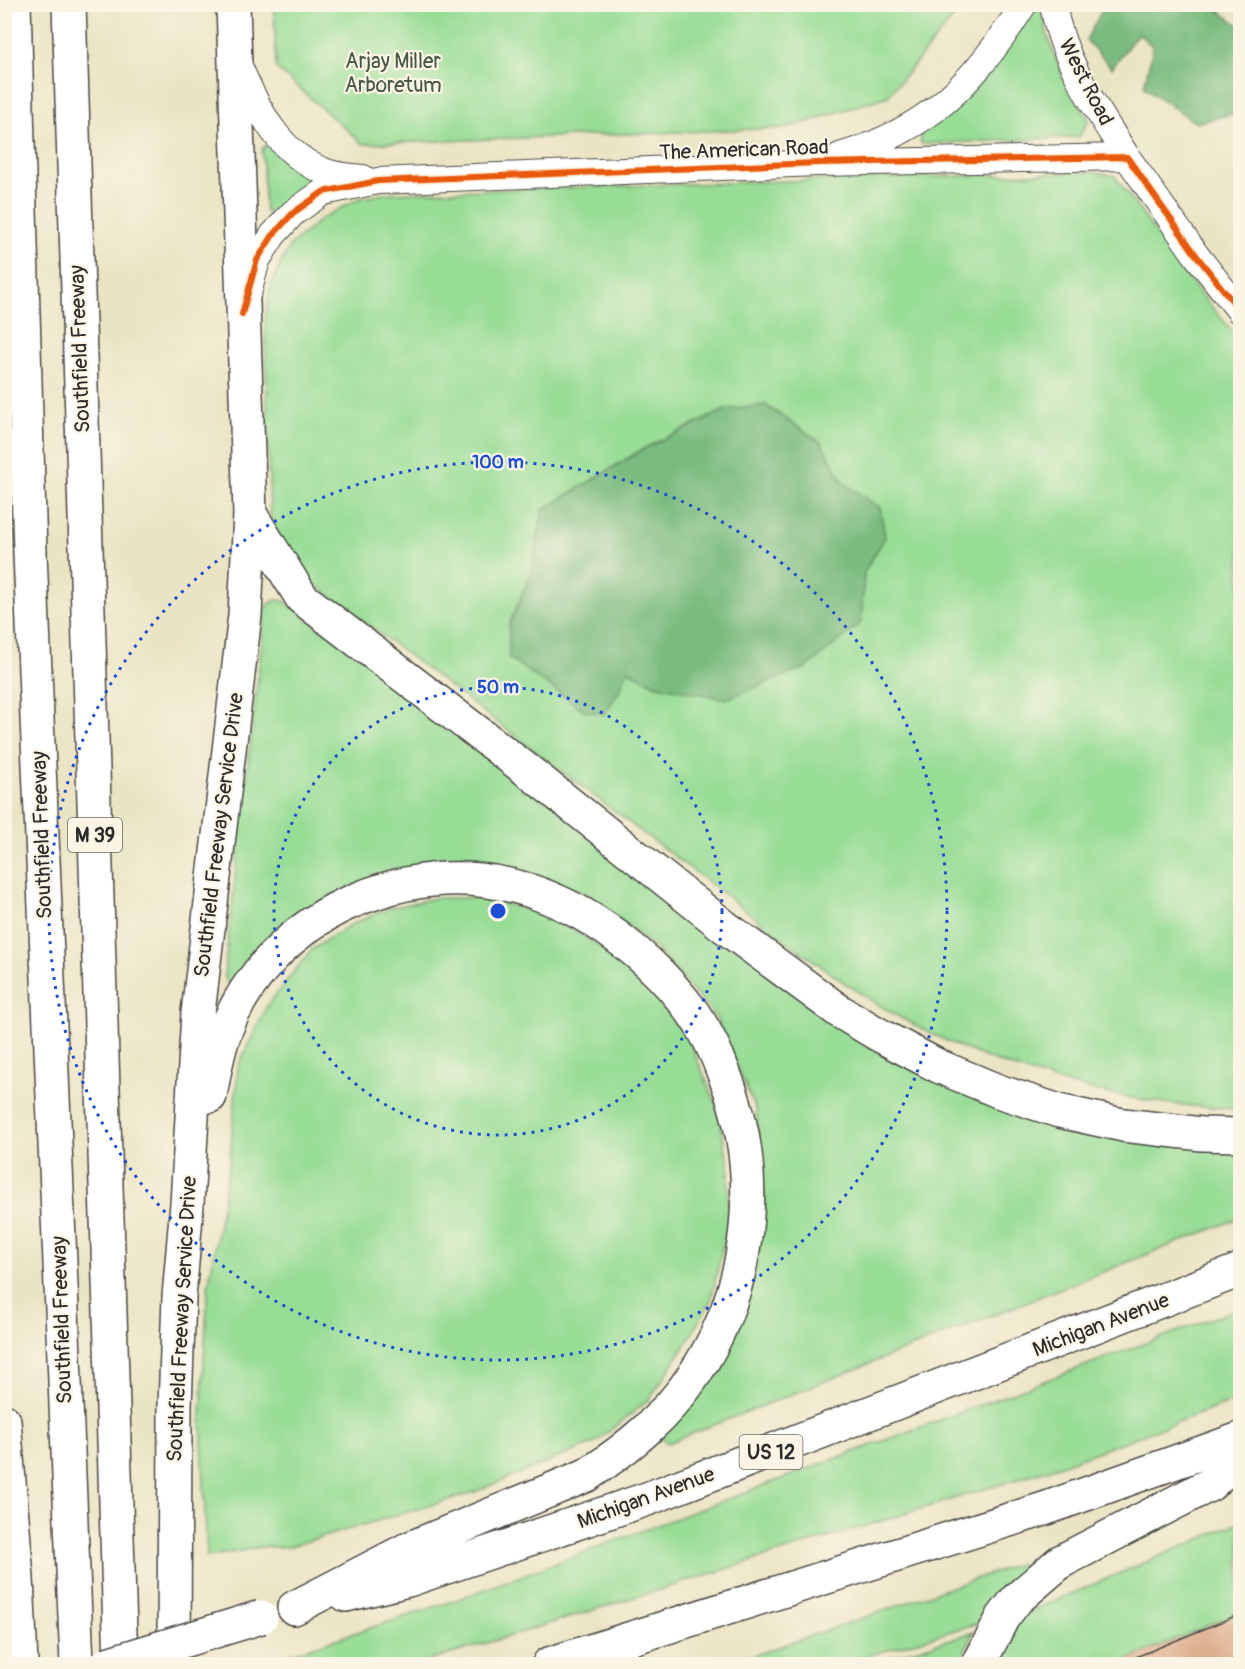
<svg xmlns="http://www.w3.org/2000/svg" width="1245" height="1669" font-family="Pangolin,sans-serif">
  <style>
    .green { fill: #98dd96; stroke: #628460; stroke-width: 1.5; fill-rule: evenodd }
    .forest { fill: #7abc7f; stroke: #527455; stroke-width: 1.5 }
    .building { fill: #deaf8f }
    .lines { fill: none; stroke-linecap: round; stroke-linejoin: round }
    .minor-casing { stroke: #484742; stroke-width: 28 }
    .primary-casing { stroke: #484742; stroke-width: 36 }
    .motorway-casing { stroke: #484742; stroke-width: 36 }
    .minor { stroke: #fff; stroke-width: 26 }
    .primary { stroke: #fff; stroke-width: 33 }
    .motorway { stroke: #fff; stroke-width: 33 }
    .primary-bridge-casing { stroke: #484742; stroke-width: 36; stroke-linecap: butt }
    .primary-bridge { stroke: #fff; stroke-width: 33 }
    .cycleway-casing { stroke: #fcf5e5; stroke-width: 10 }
    .cycleway { stroke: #e8590c; stroke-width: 6 }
    .ring { fill: none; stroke: #1d4ed8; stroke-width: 3; stroke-dasharray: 3 6 }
    .labels { text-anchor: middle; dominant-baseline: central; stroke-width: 4.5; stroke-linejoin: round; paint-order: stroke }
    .shield { fill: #fcf5e5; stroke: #6a6863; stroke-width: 1.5 }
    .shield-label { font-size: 20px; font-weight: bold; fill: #2b2b2b }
    .park-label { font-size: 21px; fill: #465846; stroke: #fcf5e5 }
    .street-label { font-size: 21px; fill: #2b2b2b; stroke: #fcf5e5 }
    .centre { fill: #1d4ed8; stroke: #fcf5e5; stroke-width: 3 }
    .ring-label { font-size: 18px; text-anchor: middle; font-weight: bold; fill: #1d4ed8; stroke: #fcf5e5; stroke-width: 4.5; stroke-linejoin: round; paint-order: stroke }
  </style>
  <rect width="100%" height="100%" fill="#fcf5e5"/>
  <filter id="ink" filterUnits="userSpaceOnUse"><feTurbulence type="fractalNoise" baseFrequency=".0167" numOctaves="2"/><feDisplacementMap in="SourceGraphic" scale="12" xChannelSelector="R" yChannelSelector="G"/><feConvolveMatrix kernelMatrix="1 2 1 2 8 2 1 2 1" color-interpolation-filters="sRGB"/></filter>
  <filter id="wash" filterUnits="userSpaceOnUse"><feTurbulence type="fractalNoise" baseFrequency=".008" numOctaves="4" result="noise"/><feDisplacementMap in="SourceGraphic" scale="24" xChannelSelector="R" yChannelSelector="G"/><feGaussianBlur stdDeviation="1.35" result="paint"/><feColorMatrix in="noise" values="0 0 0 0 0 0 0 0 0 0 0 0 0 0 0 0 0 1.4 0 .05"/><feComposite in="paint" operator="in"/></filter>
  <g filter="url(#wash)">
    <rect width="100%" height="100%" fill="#ebe4c4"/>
    <!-- green -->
    <path class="green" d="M 274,5 L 274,4 L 964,5 L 888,96 L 788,128 L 363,144 L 276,68 Z
      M 1033,5 L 1043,7 L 1047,35 L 1063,77 L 1089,120 L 1079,137 L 921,144 L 920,129 L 971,94 L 997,62 Z
      M 269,145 L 312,176 L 313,181 L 286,201 L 273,213 L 265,212 L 262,150 L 265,146 Z
      M 1093,172 L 1115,176 L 1194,286 L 1240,340 L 1240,1109 C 1123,1105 1006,1075 903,1019 C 857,994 816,962 774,932 L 317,586 L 292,566 L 270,516 L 265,317 L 271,285 L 289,247 L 322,218 L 358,199 L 387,193 ZM 727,409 L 821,442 L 844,483 L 880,508 L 885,537 L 864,572 L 861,622 L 657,685 L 627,669 L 509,625 L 532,571 L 543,510 L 645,448 Z
      M 276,600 L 284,601 L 944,1079 L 1240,1141 L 1240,1218 L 668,1443 L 656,1435 L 755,1273 L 765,1204 L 756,1110 L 715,1016 L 653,946 L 591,896 L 513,867 L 443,862 L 386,872 L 326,898 L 238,982 L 228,984 L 224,975 L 266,606 Z
      M 435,898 L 482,898 L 534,911 L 572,928 L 638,974 L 689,1041 L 717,1106 L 729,1166 L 728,1224 L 711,1300 L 684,1347 L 649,1400 L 594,1443 L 472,1493 L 288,1547 L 262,1547 L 207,1557 L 201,1416 L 208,1288 L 230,1159 L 238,1066 L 267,1006 L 311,950 L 350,925 L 389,908 Z
      M 1240,1308 L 1240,1399 L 1050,1469 L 419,1664 L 259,1664 L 456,1600 Z
      M 1240,1522 L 1240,1612 L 1118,1664 L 998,1664 L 1010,1631 L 1021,1615 Z
      M 1018,1564 L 1023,1564 L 1024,1569 L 1002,1590 L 978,1623 L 840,1664 L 742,1664 L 735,1662 Z
      M 974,1632 L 959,1664 L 868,1664 Z"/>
    <!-- forest -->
    <path class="forest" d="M 1105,5 L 1211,5 L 1240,26 L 1240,112 L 1196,123 L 1144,87 L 1153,47 L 1138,33 L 1112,68 L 1086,40 Z
      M 765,405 L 821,442 L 844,483 L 880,508 L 885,537 L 864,572 L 861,623 L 807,667 L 726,699 L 657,685 L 627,670 L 620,690 L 604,714 L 585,711 L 509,658 L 509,625 L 532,571 L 543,510 L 645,448 L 727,409 Z"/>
    <g id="blocks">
      <!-- building -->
      <path class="building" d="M 1240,1614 L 1240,1664 L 1119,1664 Z"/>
    </g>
  </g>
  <g filter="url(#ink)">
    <use href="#blocks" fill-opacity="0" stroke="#484742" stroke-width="1.5"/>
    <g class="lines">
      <!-- minor casing -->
      <g class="minor-casing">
        <path id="minor" d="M 1053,4 C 1062,61 1097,109 1127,157
          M 239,66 C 257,108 279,155 326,172 C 337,176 351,177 363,178
          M 840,156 C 930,129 975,82 1024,4
          M 249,290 L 257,260 L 273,235 L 293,213 L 323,192 L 378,181 L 818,163 L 1127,157 L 1196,255 L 1240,311"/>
      </g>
      <!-- primary casing -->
      <g class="primary-casing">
        <path id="primary" d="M 250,514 L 302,598 L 532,774 L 725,927 L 839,1011 L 881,1036 L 938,1066 L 998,1091 L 1059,1111 L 1123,1125 L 1202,1134 L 1240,1135
          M 210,1096 C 213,1079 216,1061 221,1044 C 241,978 295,924 358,899 C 440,865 520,875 594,921 C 633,946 666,976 693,1013 C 707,1032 717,1054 725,1076 C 764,1174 752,1288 694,1375 C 666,1417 628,1448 587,1475 L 408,1549 L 294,1608
          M 4,1421 L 17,1578 L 21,1664
          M 346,1595 L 408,1580 L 647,1499 L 1240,1270
          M 174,1664 L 175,1406 L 179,1297 L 187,1204 L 198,1013 L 245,615 L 250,514 L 233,4
          M 549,1664 L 1044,1509 L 1240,1439
          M 979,1664 L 1003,1617 L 1017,1599 L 1060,1562 L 1211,1484 L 1240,1456"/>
      </g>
      <!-- motorway casing -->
      <g class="motorway-casing">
        <path id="motorway" d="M 14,4 L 30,553 L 77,1664
          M 69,4 L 121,1664"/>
      </g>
      <!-- minor -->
      <use href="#minor" class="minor"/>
      <!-- primary -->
      <use href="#primary" class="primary"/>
      <!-- motorway -->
      <use href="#motorway" class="motorway"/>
      <!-- primary-bridge casing -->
      <g class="primary-bridge-casing">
        <path id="primary-bridge" d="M 107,1664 L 261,1617"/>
      </g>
      <!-- primary-bridge -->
      <use href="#primary-bridge" class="primary-bridge"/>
      <!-- cycleway casing -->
      <g class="cycleway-casing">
        <path id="cycleway" d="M 242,314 L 257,260 L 273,235 L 293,213 L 323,192 L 378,181 L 818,163 L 1127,157 L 1196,255 L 1240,311"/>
      </g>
      <!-- cycleway -->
      <use href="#cycleway" class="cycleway"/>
    </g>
  </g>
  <!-- distance rings -->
  <g class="ring">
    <circle cx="498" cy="911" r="224"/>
    <circle cx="498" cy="911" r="449"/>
  </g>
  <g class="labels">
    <!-- shield labels -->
    <g class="shield">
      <rect x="68" y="818" width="54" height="34" rx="4.5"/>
      <rect x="739.5" y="1435" width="63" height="34" rx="4.5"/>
    </g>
    <g class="shield-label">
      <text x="95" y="835">M 39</text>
      <text x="771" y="1452">US 12</text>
    </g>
    <!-- park labels -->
    <g class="park-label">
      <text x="393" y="61">Arjay Miller<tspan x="393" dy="24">Arboretum</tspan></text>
    </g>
    <!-- street labels -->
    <g class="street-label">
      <text transform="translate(1086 82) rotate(63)">West Road</text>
      <text transform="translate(744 150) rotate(-2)">The American Road</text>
      <text transform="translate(80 349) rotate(-92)">Southfield Freeway</text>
      <text transform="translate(42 835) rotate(-92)">Southfield Freeway</text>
      <text transform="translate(219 835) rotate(-83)">Southfield Freeway Service Drive</text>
      <text transform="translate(182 1319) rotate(-87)">Southfield Freeway Service Drive</text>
      <text transform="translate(62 1320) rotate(-92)">Southfield Freeway</text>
      <text transform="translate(1101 1325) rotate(-21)">Michigan Avenue</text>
      <text transform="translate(646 1498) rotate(-20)">Michigan Avenue</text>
    </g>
  </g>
  <circle cx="498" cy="911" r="9" class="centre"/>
  <g class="ring-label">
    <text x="498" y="468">100 m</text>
    <text x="498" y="693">50 m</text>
  </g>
  <!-- margin -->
  <rect width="1245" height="1669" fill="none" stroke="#fcf5e5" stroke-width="24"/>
</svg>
